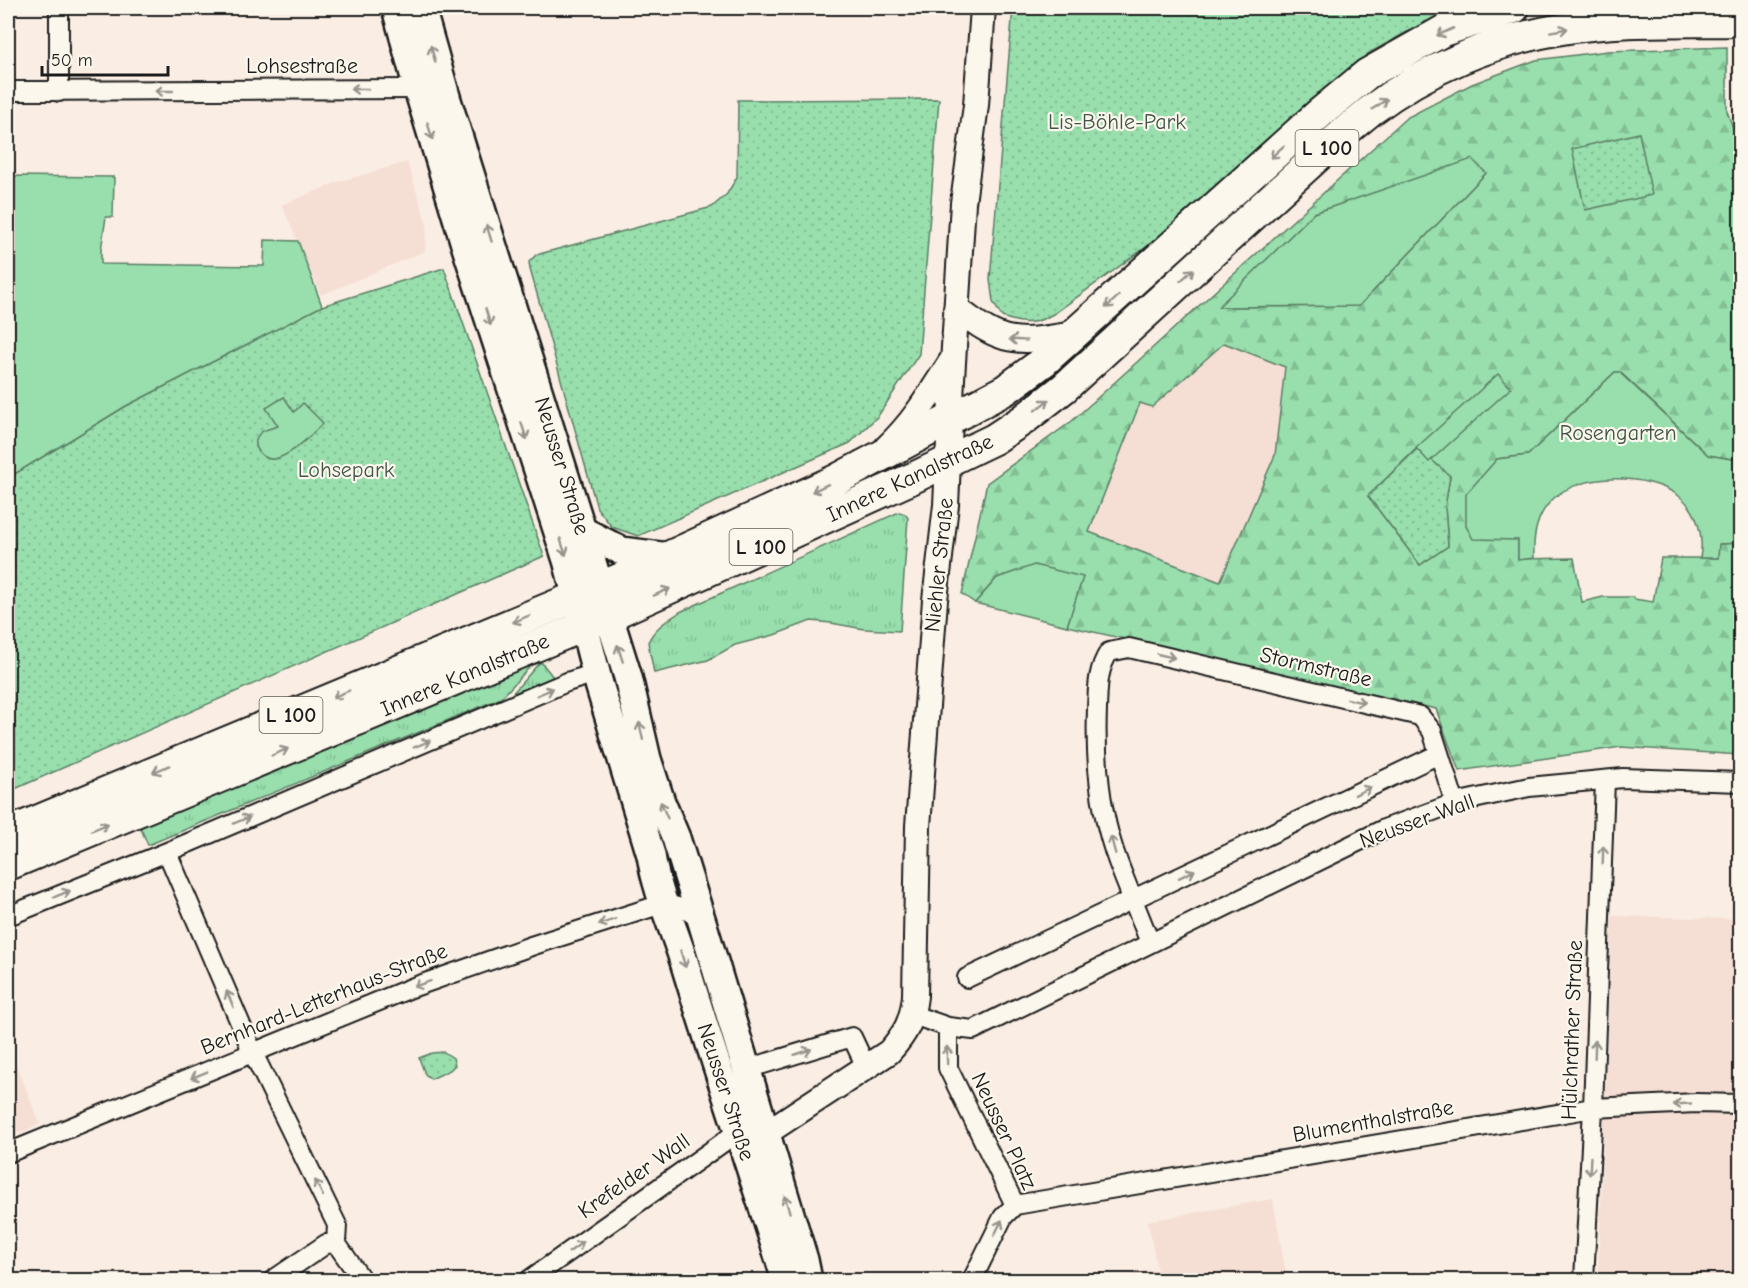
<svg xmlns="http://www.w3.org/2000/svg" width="1748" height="1288" font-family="'Comic Neue',sans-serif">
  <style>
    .built { fill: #f5ded4 }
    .grass { fill: url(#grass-tufts); stroke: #5a7e64; stroke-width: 1.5 }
    .forest { fill: url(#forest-firs); stroke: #5a7e64; stroke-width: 1.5; fill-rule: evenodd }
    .park { fill: url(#park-dots); stroke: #5a7e64; stroke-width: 1.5 }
    .garden { fill: #98dfad; stroke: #5a7e64; stroke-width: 1.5 }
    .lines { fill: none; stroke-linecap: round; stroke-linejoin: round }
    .minor-casing { stroke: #1c1c1c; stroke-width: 22 }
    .tertiary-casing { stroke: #1c1c1c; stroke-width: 28 }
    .secondary-casing { stroke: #1c1c1c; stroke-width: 32 }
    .primary-casing { stroke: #1c1c1c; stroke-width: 34 }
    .minor { stroke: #fbf7ec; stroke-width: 18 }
    .tertiary { stroke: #fbf7ec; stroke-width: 24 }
    .secondary { stroke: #fbf7ec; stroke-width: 27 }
    .primary { stroke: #fbf7ec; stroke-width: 30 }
    .oneway { stroke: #97948e }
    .labels { text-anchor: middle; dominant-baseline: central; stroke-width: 4.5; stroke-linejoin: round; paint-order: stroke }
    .shield { fill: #fbf7ec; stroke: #5f5e5a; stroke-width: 1.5 }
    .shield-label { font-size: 21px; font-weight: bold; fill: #1c1c1c }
    .street-label { font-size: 22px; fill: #1c1c1c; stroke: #fbf7ec }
    .park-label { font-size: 22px; fill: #415648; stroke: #fbf7ec }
  </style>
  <defs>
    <pattern id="grass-tufts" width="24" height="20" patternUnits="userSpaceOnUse" patternTransform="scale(1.5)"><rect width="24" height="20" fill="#98dfad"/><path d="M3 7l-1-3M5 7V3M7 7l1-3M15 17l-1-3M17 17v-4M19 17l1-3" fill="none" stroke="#82bf94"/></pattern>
    <pattern id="forest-firs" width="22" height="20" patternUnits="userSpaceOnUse" patternTransform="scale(1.5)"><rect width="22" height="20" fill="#98dfad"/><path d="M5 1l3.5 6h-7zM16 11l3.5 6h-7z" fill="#82bf94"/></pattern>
    <pattern id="park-dots" width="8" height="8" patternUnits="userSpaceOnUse" patternTransform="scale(1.5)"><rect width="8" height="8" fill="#98dfad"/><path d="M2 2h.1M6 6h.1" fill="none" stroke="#82bf94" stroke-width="1.8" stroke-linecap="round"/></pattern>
  </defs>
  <rect width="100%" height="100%" fill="#faede3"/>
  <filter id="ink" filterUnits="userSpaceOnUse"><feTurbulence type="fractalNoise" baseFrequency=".0167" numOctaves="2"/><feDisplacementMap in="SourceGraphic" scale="12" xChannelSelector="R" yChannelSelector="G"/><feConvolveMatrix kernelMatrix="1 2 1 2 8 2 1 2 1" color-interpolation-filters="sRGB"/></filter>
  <g filter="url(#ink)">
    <!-- built -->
    <path class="built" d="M 407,162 L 427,225 L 425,251 L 321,295 L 282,205 L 338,182 Z
      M 1224,343 L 1286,367 L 1275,455 L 1221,582 L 1089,532 L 1140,402 L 1152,406 Z
      M 1612,916 L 1740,919 L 1740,1280 L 1598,1280 Z
      M 8,1045 L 40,1124 L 8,1138 Z
      M 1273,1199 L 1287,1280 L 1133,1280 L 1132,1274 L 1157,1269 L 1148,1221 Z"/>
    <!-- grass -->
    <path class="grass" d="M 899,512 L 905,514 L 908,518 L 900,631 L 864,629 L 831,623 L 811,621 L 774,635 L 735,645 L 708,660 L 654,673 L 648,642 C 655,627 667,621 680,612 Z
      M 537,659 L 501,698 L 148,845 L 138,822 Z
      M 539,663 L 542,663 L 553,677 L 512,694 Z"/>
    <!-- forest -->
    <path class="forest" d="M 1727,47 L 1727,111 L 1737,139 L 1740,143 L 1740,464 L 1737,460 L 1708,455 L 1620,372 L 1615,372 L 1528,455 L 1497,459 L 1518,540 L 1518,559 L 1574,558 L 1582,602 L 1603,597 L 1633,597 L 1634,599 L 1653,602 L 1661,558 L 1718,558 L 1718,544 L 1740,543 L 1740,755 L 1621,747 L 1459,771 L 1436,709 L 1067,626 L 1082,577 L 997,578 L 975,603 L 962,594 L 987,483 L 1072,421 L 1406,118 L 1472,84 L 1536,60 L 1608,51 ZM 1486,173 L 1359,306 L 1219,307 L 1314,213 ZM 1224,343 L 1285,367 L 1275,455 L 1220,582 L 1089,532 L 1140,403 L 1152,407 ZM 1417,448 L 1450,476 L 1445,507 L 1448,546 L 1420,565 L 1368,496 Z"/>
    <!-- park -->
    <path class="park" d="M 1013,8 L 1465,8 L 1423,23 L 1369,53 L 1153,242 L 1055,313 C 1034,325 1025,325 1002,317 L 993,302 L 990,279 Z
      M 939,99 L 919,354 L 878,416 L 850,443 L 638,536 L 612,527 L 597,508 L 530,269 L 529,262 L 536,255 L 712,207 L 727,194 L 737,177 L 738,100 Z
      M 1639,133 L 1652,195 L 1585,210 L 1572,149 Z
      M 444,268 L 544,556 L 8,792 L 8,478 L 126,406 L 322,306 Z
      M 1418,448 L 1450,476 L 1445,507 L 1448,546 L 1420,565 L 1368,496 Z
      M 444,1052 L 453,1058 L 455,1065 L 450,1070 L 431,1079 L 425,1074 L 419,1058 L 432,1053 Z"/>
    <!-- garden -->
    <path class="garden" d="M 1472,159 L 1486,173 L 1359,306 L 1218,307 L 1314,213 Z
      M 8,176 L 114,177 L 113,217 L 106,217 L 101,250 L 101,264 L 264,266 L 265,240 L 298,241 L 322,306 L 126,406 L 8,478 Z
      M 1615,372 L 1619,372 L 1708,455 L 1737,460 L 1740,464 L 1740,543 L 1719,544 L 1718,558 L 1700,558 C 1704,536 1698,510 1679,496 C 1648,473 1581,472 1553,499 C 1536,515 1533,536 1534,558 L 1518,560 L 1518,540 L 1473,539 L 1466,526 L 1466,494 L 1497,459 L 1528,455 Z
      M 1498,374 L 1511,388 L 1429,462 L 1416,448 Z
      M 284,397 L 294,412 L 303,403 L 323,423 C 310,436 295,452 278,458 C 264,464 248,445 260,433 C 265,429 273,428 278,426 L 266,408 Z
      M 1034,565 L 1083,577 L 1067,626 L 975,603 L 997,578 Z"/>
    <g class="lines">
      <!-- minor casing -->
      <g class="minor-casing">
        <path id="minor" d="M 59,8 L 59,92
          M 8,91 L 418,89
          M 167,852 L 253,1053 L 337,1225 L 336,1243
          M 8,916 L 167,852 L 567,682 L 596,673
          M 1150,943 C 1140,916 1128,889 1118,862 C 1100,814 1095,760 1097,709 C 1098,688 1097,670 1109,652 L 1129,648 L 1420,716 L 1432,731 L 1455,803
          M 967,978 L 1439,754
          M 913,1015 L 948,1027 L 973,1030 L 1384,829 L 1455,803 L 1529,787 L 1623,778 L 1740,782
          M 948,1027 L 948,1068 L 1015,1205 L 1003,1217 L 972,1280
          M 747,1069 L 852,1037 L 866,1067
          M 8,1153 L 411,988 L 534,945 L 662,904 C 679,906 691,910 702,923
          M 1015,1205 L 1593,1108 L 1696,1103 L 1740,1104
          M 273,1280 L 326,1244 L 336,1243 L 362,1280
          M 529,1280 L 725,1141 L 738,1131 L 744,1122
          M 1584,1280 L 1593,1108 L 1605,780"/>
      </g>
      <!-- tertiary casing -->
      <g class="tertiary-casing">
        <path id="tertiary" d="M 956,308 C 1005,347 1017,343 1076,334
          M 887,447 C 914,422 932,391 952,360
          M 754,1148 L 766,1133 L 889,1052 C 906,1033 912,1022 915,996 L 918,826 L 935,600 L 946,505 L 952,379 L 963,203 L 976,105 L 983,8"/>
      </g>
      <!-- secondary casing -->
      <g class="secondary-casing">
        <path id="secondary" d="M 396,8 L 418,89 L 465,244 L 567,560 L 599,684 L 651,855 C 657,895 675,930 686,968 C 718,1073 754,1176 786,1280
          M 421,8 L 447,100 L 628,677 L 647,759 L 661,802 L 676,838 L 703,925 L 804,1260 L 808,1280
          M 581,530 L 622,551 L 669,557"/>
      </g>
      <!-- primary casing -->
      <g class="primary-casing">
        <path id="primary" d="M 8,833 L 631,574 L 834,481 L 1005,390 L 1043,362 L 1320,113 L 1367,74 L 1443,31 L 1514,8
          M 8,865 L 608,616 L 913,478 L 994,439 L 1023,420 L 1064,388 L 1329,146 C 1342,134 1356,122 1370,111 C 1425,69 1494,40 1562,29 C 1618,19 1683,22 1740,21"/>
      </g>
      <!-- minor -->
      <use href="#minor" class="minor"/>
      <!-- tertiary -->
      <use href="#tertiary" class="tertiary"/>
      <!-- secondary -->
      <use href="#secondary" class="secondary"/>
      <!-- primary -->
      <use href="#primary" class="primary"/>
    </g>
    <!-- one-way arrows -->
    <defs><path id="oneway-shaft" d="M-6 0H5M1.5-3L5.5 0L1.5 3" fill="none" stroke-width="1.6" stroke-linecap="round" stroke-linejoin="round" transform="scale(1.5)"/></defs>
    <g class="oneway">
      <use href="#oneway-shaft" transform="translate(1559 30) rotate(-10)"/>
      <use href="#oneway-shaft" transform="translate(1445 32) rotate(156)"/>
      <use href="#oneway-shaft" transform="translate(433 54) rotate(-106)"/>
      <use href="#oneway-shaft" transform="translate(359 89) rotate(180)"/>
      <use href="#oneway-shaft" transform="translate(164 91) rotate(180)"/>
      <use href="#oneway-shaft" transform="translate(1380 104) rotate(-34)"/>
      <use href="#oneway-shaft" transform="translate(430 131) rotate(73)"/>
      <use href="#oneway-shaft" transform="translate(1277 152) rotate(138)"/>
      <use href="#oneway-shaft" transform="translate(489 233) rotate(-107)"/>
      <use href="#oneway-shaft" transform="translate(1187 275) rotate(-42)"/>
      <use href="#oneway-shaft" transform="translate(1112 302) rotate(138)"/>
      <use href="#oneway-shaft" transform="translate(488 317) rotate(73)"/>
      <use href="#oneway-shaft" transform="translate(1018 340) rotate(-176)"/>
      <use href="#oneway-shaft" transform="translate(1042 405) rotate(-38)"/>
      <use href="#oneway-shaft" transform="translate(524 431) rotate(72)"/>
      <use href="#oneway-shaft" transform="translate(820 488) rotate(155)"/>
      <use href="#oneway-shaft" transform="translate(563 547) rotate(72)"/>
      <use href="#oneway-shaft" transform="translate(662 592) rotate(-24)"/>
      <use href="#oneway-shaft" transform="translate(521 619) rotate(157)"/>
      <use href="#oneway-shaft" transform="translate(620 653) rotate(-108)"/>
      <use href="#oneway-shaft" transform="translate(1166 656) rotate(13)"/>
      <use href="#oneway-shaft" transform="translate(545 692) rotate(-23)"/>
      <use href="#oneway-shaft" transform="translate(341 694) rotate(157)"/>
      <use href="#oneway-shaft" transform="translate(1356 701) rotate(13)"/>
      <use href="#oneway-shaft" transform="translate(641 731) rotate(-102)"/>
      <use href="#oneway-shaft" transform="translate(422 744) rotate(-23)"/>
      <use href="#oneway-shaft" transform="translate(280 752) rotate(-23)"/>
      <use href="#oneway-shaft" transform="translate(161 769) rotate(157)"/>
      <use href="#oneway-shaft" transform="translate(1363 791) rotate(-26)"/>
      <use href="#oneway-shaft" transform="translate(664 810) rotate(-113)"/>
      <use href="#oneway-shaft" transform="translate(242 820) rotate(-23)"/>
      <use href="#oneway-shaft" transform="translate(100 827) rotate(-23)"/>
      <use href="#oneway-shaft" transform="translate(1113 845) rotate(-105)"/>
      <use href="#oneway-shaft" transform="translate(1603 855) rotate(-88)"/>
      <use href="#oneway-shaft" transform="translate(1187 874) rotate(-25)"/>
      <use href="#oneway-shaft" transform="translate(62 894) rotate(-22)"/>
      <use href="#oneway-shaft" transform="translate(607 922) rotate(162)"/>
      <use href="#oneway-shaft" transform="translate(683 959) rotate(73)"/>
      <use href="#oneway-shaft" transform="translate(422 984) rotate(161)"/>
      <use href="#oneway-shaft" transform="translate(230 999) rotate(-113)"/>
      <use href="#oneway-shaft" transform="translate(1595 1049) rotate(-88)"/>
      <use href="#oneway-shaft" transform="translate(803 1052) rotate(-18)"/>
      <use href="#oneway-shaft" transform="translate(947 1055) rotate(-91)"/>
      <use href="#oneway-shaft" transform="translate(199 1075) rotate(158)"/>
      <use href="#oneway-shaft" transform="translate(1682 1104) rotate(177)"/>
      <use href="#oneway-shaft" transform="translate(1590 1166) rotate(93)"/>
      <use href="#oneway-shaft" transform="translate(319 1188) rotate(-116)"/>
      <use href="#oneway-shaft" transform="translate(787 1204) rotate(-107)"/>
      <use href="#oneway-shaft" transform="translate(998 1228) rotate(-64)"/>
      <use href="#oneway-shaft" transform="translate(576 1247) rotate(-35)"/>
    </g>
  </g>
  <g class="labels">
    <!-- shield labels -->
    <g class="shield">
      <rect x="1295.5" y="130" width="63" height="36" rx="4.5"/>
      <rect x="729.5" y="529" width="63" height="36" rx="4.5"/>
      <rect x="259.5" y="697" width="63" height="36" rx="4.5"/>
    </g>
    <g class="shield-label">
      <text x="1327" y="148">L 100</text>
      <text x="761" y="547">L 100</text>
      <text x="291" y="715">L 100</text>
    </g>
    <!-- street labels -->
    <g class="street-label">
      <text x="302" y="66">Lohsestraße</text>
      <text transform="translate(562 466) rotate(73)">Neusser Straße</text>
      <text transform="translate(910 478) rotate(-25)">Innere Kanalstraße</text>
      <text transform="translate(939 565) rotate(-84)">Niehler Straße</text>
      <text transform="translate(1316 667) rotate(13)">Stormstraße</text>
      <text transform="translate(465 675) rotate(-23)">Innere Kanalstraße</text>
      <text transform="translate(1417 821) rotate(-20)">Neusser Wall</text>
      <text transform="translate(324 999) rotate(-22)">Bernhard-Letterhaus-Straße</text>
      <text transform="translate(1572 1030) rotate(-88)">Hülchrather Straße</text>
      <text transform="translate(726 1092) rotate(72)">Neusser Straße</text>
      <text transform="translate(1373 1121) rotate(-10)">Blumenthalstraße</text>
      <text transform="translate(1004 1131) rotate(65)">Neusser Platz</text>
      <text transform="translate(634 1176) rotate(-35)">Krefelder Wall</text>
    </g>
    <!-- park labels -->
    <g class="park-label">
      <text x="1117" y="122">Lis-Böhle-Park</text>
      <text x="1618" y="433">Rosengarten</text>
      <text x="346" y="470">Lohsepark</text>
    </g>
  </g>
  <!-- margin -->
  <rect width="1748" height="1288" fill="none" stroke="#fbf7ec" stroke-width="30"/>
  <rect x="15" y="15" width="1718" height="1258" fill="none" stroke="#1c1c1c" stroke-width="2" filter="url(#ink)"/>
  <!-- scale -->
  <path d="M42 66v9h126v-9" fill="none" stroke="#1c1c1c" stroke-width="3"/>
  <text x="51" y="66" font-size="18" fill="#1c1c1c" stroke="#fbf7ec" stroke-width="4.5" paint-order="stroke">50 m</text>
</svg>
